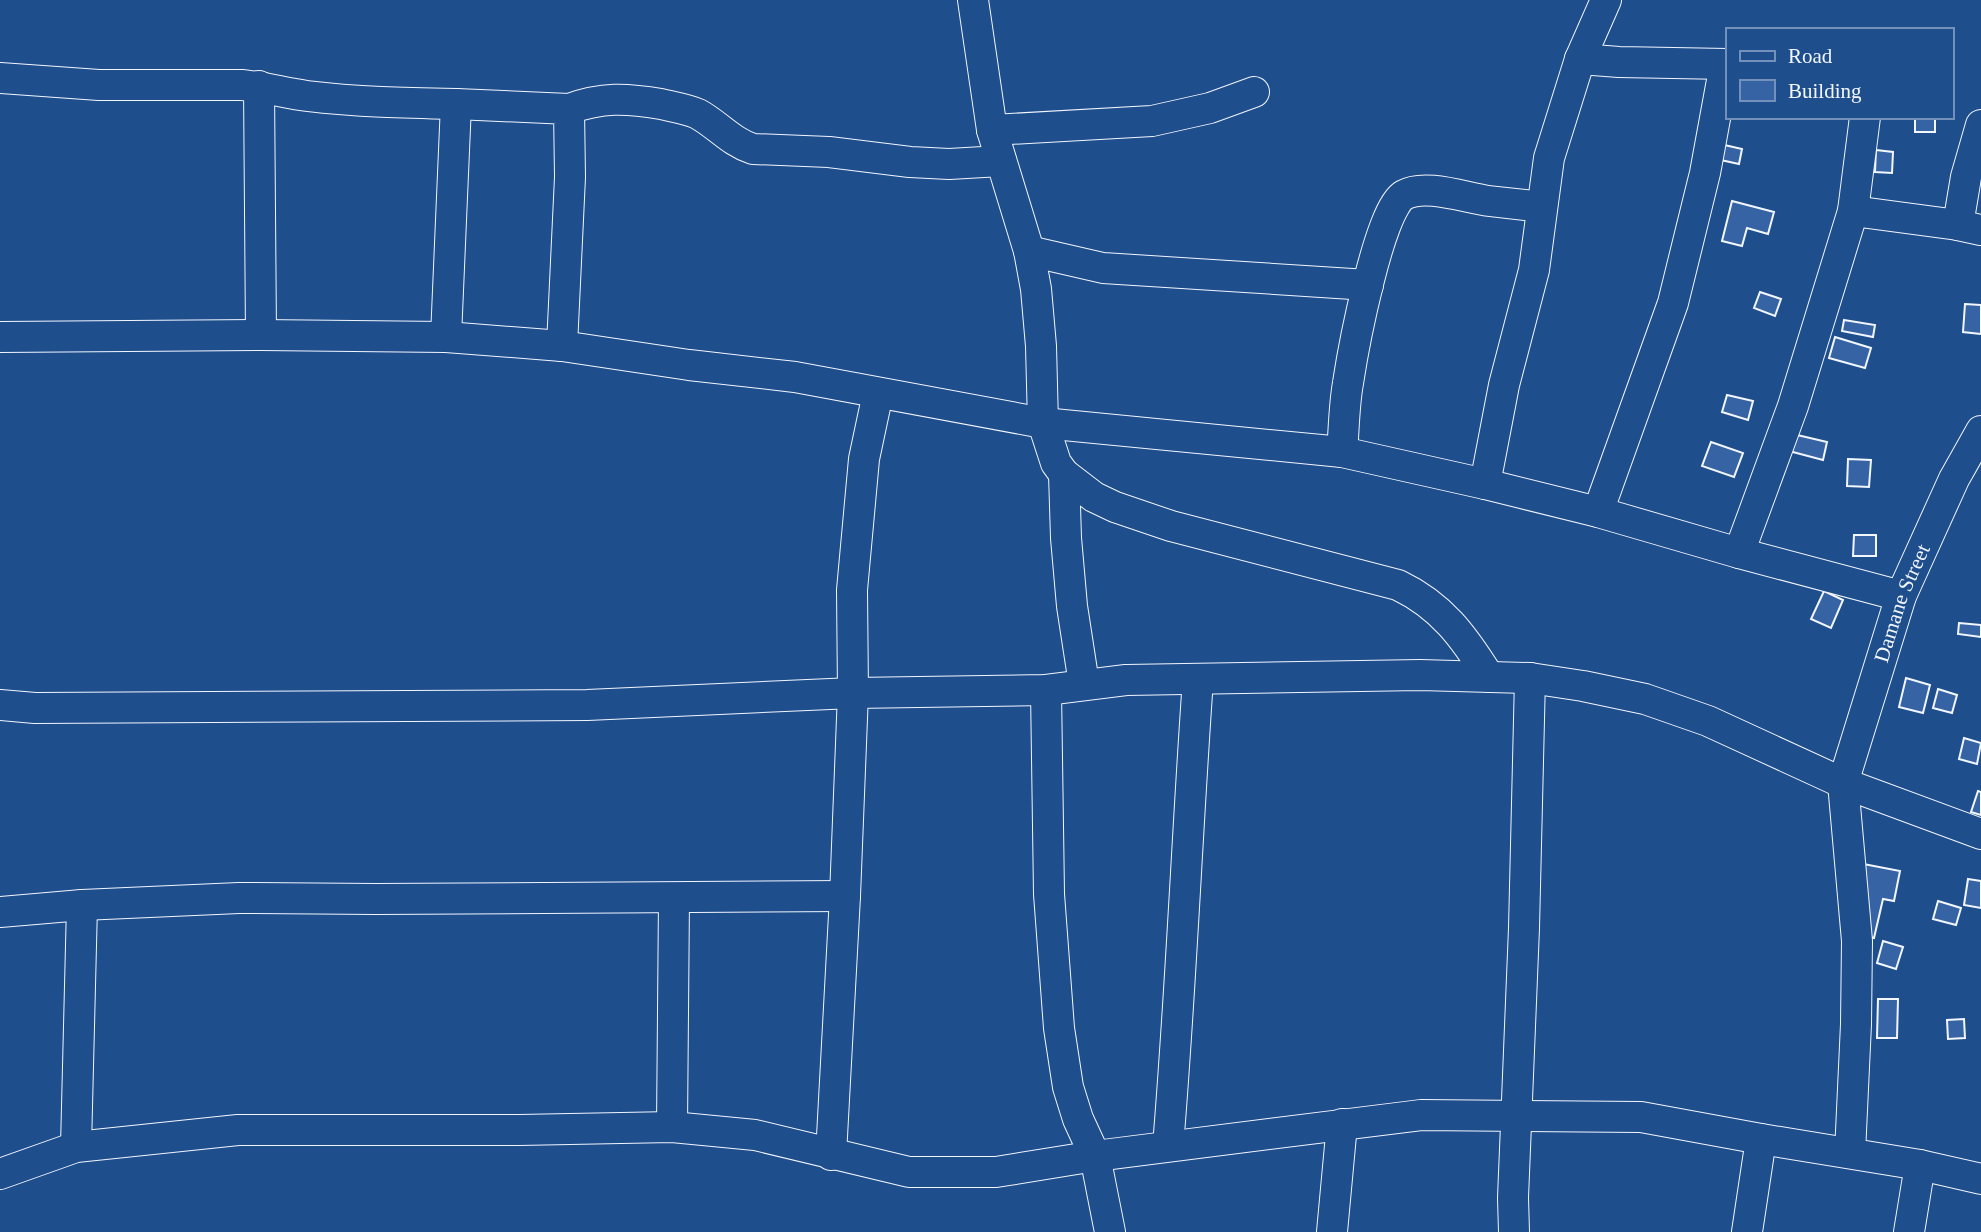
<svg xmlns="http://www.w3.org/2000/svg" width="1981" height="1232" font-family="'Times New Roman',serif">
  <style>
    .building { fill: #3563a3; stroke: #f2f6ff; stroke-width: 2 }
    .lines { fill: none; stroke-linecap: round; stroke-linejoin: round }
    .street-casing { stroke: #f2f6ff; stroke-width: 32 }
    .street { stroke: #1f4e8c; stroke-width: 30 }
    .labels { text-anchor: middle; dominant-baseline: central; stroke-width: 5; stroke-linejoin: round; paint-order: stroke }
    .street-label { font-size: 21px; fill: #f2f6ff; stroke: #1f4e8c }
  </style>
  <rect width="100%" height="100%" fill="#1f4e8c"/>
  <!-- building -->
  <path class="building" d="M 1915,117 L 1935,117 L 1935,132 L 1915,132 Z
    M 1720,144 L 1742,149 L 1739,164 L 1716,159 Z
    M 1876,150 L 1893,152 L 1892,173 L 1875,172 Z
    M 1732,201 L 1774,212 L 1768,234 L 1747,228 L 1742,246 L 1722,241 Z
    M 1760,292 L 1781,299 L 1775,316 L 1754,308 Z
    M 1965,304 L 1981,305 L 1981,334 L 1963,332 Z
    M 1844,320 L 1875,325 L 1873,337 L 1842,331 Z
    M 1835,337 L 1871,348 L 1865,368 L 1829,358 Z
    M 1727,395 L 1753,401 L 1748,420 L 1722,412 Z
    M 1793,434 L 1827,442 L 1823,460 L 1789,451 Z
    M 1711,442 L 1743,453 L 1734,477 L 1702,466 Z
    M 1848,459 L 1871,460 L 1869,487 L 1847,486 Z
    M 1854,535 L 1876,535 L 1876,556 L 1853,556 Z
    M 1824,591 L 1843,600 L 1831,628 L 1811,619 Z
    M 1959,623 L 1981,625 L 1981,637 L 1958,634 Z
    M 1906,678 L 1930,685 L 1923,713 L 1899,707 Z
    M 1938,689 L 1957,695 L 1952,713 L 1933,708 Z
    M 1964,738 L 1981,743 L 1977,764 L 1959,759 Z
    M 1978,791 L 1981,792 L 1981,815 L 1971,812 Z
    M 1848,861 L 1900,871 L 1894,901 L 1883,899 L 1874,938 L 1856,934 Z
    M 1968,879 L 1981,881 L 1981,908 L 1964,905 Z
    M 1938,901 L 1961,908 L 1956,925 L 1933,919 Z
    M 1883,941 L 1903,947 L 1896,969 L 1877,963 Z
    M 1878,999 L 1898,999 L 1897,1038 L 1877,1038 Z
    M 1964,1019 L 1965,1038 L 1948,1039 L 1947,1020 Z"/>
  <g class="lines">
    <!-- street casing -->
    <g class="street-casing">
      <g id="street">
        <path d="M 973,0 L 992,130 L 1029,251 L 1036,289 L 1041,346 L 1043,423 L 1056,463 L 1064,474 L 1094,497 L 1115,507 L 1171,526 L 1398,585 C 1442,606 1464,637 1489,677"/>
        <path d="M 1580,59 L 1619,62 L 1727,64"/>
        <path d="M 0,78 L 99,85 L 242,85 C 264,87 285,93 307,96 C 357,102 406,103 456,104"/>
        <path d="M 259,86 L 261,335"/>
        <path d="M 569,109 C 602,97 626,98 661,104 C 673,107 687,109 698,114 C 718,125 731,142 753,149 L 829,152 L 910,162 L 949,164 L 1001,161"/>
        <path d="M 1981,125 L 1966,177 L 1958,225 L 1981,230"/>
        <path d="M 992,130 L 1152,121 L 1210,108 L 1254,92"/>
        <path d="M 1853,211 L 1865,117"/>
        <path d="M 1029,251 L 1103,268 L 1368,285"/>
        <path d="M 0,337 L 261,335 L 446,337 L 562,346 L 689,365 L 795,377 L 1043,423 L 1342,452 L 1485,484 L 1598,512 L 1739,553 L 1901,596"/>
        <path d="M 446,337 L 456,104 L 569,109 L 570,177 L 562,346"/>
        <path d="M 1342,452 C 1344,429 1344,405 1348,383 C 1353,350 1379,209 1404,195 C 1425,183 1466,198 1489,201 C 1506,203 1524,205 1542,207"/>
        <path d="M 1064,474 L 1066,538 L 1072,606 L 1084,684"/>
        <path d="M 1485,484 L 1504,385 L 1534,270 L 1549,158 L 1580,59 L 1606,0"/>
        <path d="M 1598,512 L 1673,303 L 1705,173 L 1725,64"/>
        <path d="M 1739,553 L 1793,406 L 1853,211 L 1958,225"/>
        <path d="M 1046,690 L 1049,894 L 1059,1028 L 1068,1087 L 1078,1119 L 1095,1156 L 1110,1232"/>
        <path d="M 0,705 L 35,708 L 587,705 L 853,693 L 1046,690 L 1126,680 L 1420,675 L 1530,678 L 1583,686 L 1645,699 L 1708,721 L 1843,783 L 1981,834"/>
        <path d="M 0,912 L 82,905 L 239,898 L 376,899 L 845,896"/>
        <path d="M 672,1127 L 674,898"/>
        <path d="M 1168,1146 C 1181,990 1187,834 1198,679"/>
        <path d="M 76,1147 L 82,905"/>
        <path id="s1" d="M 1850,1153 L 1856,1024 L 1857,941 L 1843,783 L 1901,596 L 1954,479 L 1981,431"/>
        <path d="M 831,1155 L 845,896 L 853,693 L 852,590 L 864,459 L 878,393"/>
        <path d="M 0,1174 L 76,1147 L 238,1130 L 519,1130 L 672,1127 L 755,1135 L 909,1172 L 996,1172 L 1095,1156 L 1421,1115 L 1641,1117 L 1761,1139 L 1920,1165 L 1981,1179"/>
        <path d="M 1332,1232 L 1342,1124"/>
        <path d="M 1514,1232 L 1513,1198 L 1524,928 L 1530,678"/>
        <path d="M 1747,1232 L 1761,1139"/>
        <path d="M 1909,1232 L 1920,1165"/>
      </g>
    </g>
    <!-- street -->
    <use href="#street" class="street"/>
  </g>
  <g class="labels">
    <!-- street labels -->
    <g class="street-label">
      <text stroke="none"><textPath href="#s1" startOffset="560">Damane Street</textPath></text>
    </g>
  </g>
  <!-- legend -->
  <rect x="1726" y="28" width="228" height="91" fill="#1f4e8c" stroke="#7391ba" stroke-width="2"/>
  <rect x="1740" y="51" width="35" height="10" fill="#1f4e8c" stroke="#7391ba" stroke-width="2"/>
  <text x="1788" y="63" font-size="21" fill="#f2f6ff">Road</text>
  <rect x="1740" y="80" width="35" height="21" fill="#3563a3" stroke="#7391ba" stroke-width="2"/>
  <text x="1788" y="98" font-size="21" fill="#f2f6ff">Building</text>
</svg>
